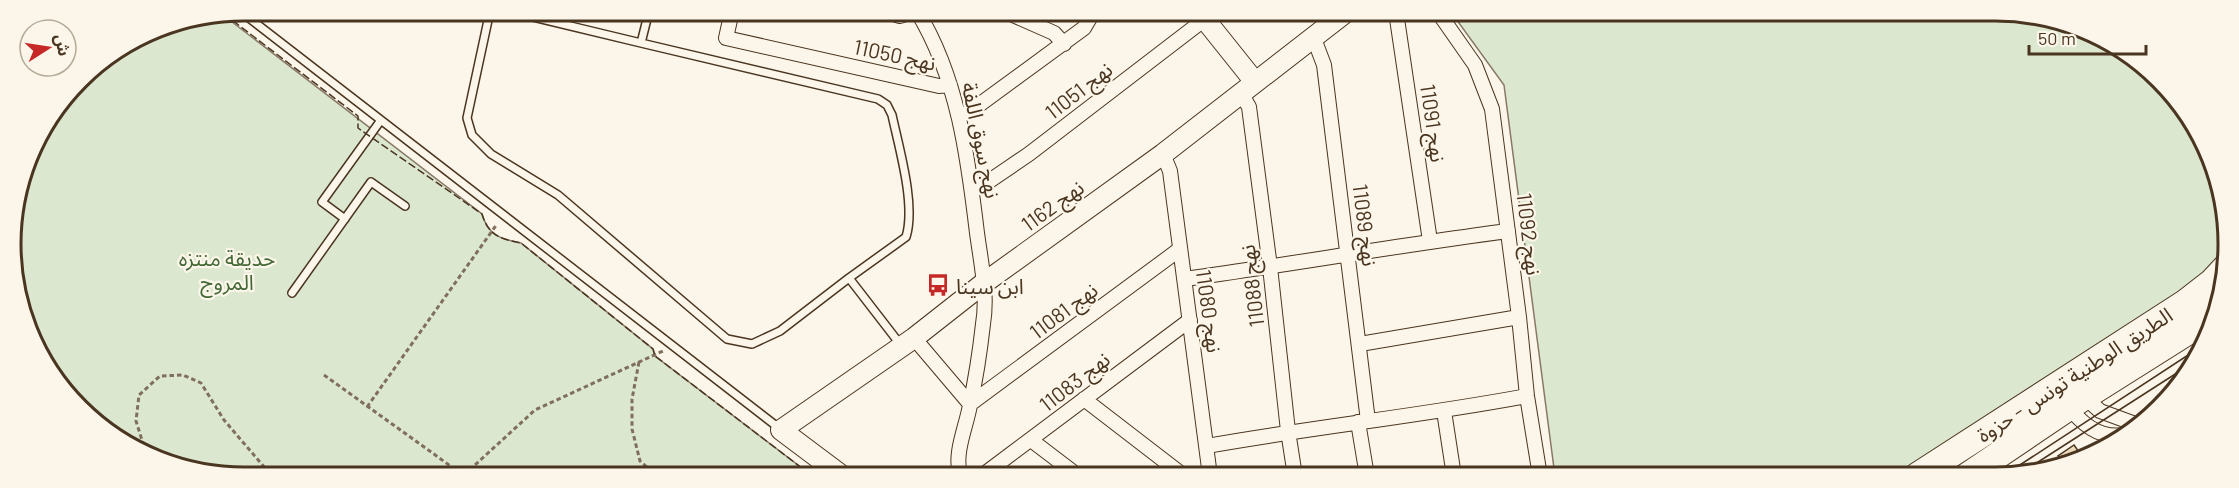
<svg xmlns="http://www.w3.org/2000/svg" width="2239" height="488" font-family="Barlow,'Noto Sans Arabic',sans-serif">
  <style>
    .green { fill: #dce7d0; stroke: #887966; stroke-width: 1.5 }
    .building { fill: #ecdcbc; stroke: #4a3520; stroke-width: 1.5 }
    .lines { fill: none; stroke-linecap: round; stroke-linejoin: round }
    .lane-casing { stroke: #4a3520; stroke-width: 10 }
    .street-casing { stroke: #4a3520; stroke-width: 16 }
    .secondary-casing { stroke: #4a3520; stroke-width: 22 }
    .highway-casing { stroke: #4a3520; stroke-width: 28 }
    .path { stroke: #7f6f5c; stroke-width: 3; stroke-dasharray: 4.5 3; stroke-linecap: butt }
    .lane { stroke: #fbf6e9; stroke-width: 7 }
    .street { stroke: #fbf6e9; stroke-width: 14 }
    .secondary { stroke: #fbf6e9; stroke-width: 20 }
    .highway { stroke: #fbf6e9; stroke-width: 26 }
    .tram { stroke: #4a3520; stroke-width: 1.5 }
    .fence { stroke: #4a3520; stroke-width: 1.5; stroke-dasharray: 8 3; stroke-linecap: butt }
    .labels { text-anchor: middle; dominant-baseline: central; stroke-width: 4.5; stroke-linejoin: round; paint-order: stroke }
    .street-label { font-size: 21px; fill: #4a3520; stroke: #fbf6e9 }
    .park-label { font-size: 21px; fill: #436837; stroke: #fbf6e9 }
    .poi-label { font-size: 21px; fill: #4a3520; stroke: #fbf6e9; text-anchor: start }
    .rim { fill: none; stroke: #4a3520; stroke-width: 3 }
  </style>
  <rect width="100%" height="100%" fill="#fbf6e9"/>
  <!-- green -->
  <path class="green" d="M 1451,12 L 2026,13 L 2112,42 L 2180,102 L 2221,184 L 2225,256 L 2221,265 L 1900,476 L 1555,476 L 1504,85 Z
    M 223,15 L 482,214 C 488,235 500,239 521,243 L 653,349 L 655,356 L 811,475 L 213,475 L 127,446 L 59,386 L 19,305 L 11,228 L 35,140 L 90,69 L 155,28 Z"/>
  <!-- building -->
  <path class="building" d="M 2074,445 L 2079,452 L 2063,462 L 2058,456 Z"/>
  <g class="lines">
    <!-- lane casing -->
    <g class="lane-casing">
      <path id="lane" d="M 240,11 L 779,428
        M 490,11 L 467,118 L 472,135 L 491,154 L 558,195 L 727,339 L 752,344 L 780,331 L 849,278 L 906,237 C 916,205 899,148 892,115 L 887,105 L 878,99 L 641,43 L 649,11
        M 508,11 L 641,43
        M 345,219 L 322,202 L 381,120
        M 849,278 L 900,344
        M 292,293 L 371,182 L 405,206"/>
    </g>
    <!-- street casing -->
    <g class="street-casing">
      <path id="street" d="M 732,11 L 726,38 L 939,86 L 950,85
        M 884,11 L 900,16 L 915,11
        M 917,11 C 958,78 968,157 977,233 C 981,263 988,294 983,324 C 980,351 976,378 970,405 C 966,428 954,452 960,475
        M 1004,11 L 1054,33 L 1064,44
        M 1396,12 L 1430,241
        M 1438,12 L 1475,65 L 1492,109 L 1519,317 L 1527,396 L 1540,476
        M 1313,36 L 1324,65 L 1368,421
        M 1241,93 L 1249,107 L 1270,267 L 1288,431 L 1295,476
        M 959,114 L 968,113 L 1084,28 L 1094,11
        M 1163,154 L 1170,171 L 1210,476
        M 972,189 L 982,186 L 1029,154 L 1205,19
        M 1185,279 C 1293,264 1400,245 1508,231
        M 914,338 L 970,404 L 1180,249
        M 1360,344 L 1519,317
        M 2081,394 L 2100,411 L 2138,425
        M 1084,399 L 1184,476
        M 2067,404 C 2081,424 2099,439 2124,435
        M 1444,411 L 1454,476
        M 1358,422 L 1367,476
        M 1031,440 L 1077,475
        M 1207,446 C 1313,427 1421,416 1527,396
        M 983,475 L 1190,320"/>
    </g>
    <!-- secondary casing -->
    <g class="secondary-casing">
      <path id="secondary" d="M 1199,12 L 1255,82
        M 841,475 L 781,430 L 914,338 L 984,283 L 1163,154 L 1346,12"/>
    </g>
    <!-- highway casing -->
    <g class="highway-casing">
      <path id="highway" d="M 1917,476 L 2185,303 L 2212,282 L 2226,267
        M 1967,476 L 2084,397 L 2184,334 L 2215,311"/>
    </g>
    <!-- path -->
    <path class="path" d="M 639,362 L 632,399 L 632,429 L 640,461 L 656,475
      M 324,375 L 463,475
      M 367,407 L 497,224
      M 146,453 L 136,421 L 139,395 L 160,376 L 183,375 L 201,383 L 224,420 L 265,468 L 274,475
      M 464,475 L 535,410 L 663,351"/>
    <!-- lane -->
    <use href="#lane" class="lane"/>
    <!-- street -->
    <use href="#street" class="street"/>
    <!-- secondary -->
    <use href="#secondary" class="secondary"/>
    <!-- highway -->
    <use href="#highway" class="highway"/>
    <!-- tram -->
    <path class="tram" d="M 2035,464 L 2194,362
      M 2003,476 L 2205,344"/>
    <!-- fence -->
    <path class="fence" d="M 224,14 L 358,116 L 358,128 L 482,214 C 488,235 500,239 521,243 L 653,349 L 655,356 L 811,475"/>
  </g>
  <!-- icons -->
  <defs>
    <g id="bus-bare" transform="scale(1.8)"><path d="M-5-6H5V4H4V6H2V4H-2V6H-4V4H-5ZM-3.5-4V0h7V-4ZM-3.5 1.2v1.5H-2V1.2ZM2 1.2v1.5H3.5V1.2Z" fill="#c62828" stroke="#fbf6e9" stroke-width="2.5" paint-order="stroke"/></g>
  </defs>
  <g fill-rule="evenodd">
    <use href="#bus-bare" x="938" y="285"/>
  </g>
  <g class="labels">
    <!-- street labels -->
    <g class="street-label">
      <text transform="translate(895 54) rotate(12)">نهج 11050</text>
      <text transform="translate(1078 90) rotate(-38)">نهج 11051</text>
      <text transform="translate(1434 123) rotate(82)">نهج 11091</text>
      <text transform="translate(982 140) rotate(78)">نهج سوق اللفة</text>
      <text transform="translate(1052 205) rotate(-36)">نهج 1162</text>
      <text transform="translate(1366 225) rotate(83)">نهج 11089</text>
      <text transform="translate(1530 234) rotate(83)">نهج 11092</text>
      <text transform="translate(1251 286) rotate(-97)">نهج 11088</text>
      <text transform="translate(1063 310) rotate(-37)">نهج 11081</text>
      <text transform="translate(1210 311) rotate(82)">نهج 11080</text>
      <text transform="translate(2074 374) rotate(-33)">الطريق الوطنية تونس - حزوة</text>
      <text transform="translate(1074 381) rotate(-38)">نهج 11083</text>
    </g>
    <!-- park labels -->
    <g class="park-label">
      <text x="227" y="257">حديقة منتزه<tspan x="227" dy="24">المروج</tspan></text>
    </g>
    <!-- poi labels -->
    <g class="poi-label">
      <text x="956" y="285">ابن سينا</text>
    </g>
  </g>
  <!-- crop -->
  <path d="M0 0H2239V488H0ZM244 21H1995A223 223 0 0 1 2218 244V244A223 223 0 0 1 1995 467H244A223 223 0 0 1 21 244V244A223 223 0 0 1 244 21Z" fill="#fbf6e9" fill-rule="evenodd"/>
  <path class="rim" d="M244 21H1995A223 223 0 0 1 2218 244V244A223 223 0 0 1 1995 467H244A223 223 0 0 1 21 244V244A223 223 0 0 1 244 21Z"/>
  <!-- north arrow -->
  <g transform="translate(48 48) rotate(78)"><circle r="28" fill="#fbf6e9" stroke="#b4a999" stroke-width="1.5"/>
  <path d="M0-4.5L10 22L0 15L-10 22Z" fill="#c62828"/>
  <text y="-9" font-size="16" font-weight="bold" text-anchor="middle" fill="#4a3520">ش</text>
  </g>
  <!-- scale -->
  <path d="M2029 45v9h117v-9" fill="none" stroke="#4a3520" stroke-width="3"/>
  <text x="2038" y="45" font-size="18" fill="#4a3520" stroke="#fbf6e9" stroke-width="4.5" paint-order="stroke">50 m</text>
</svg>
